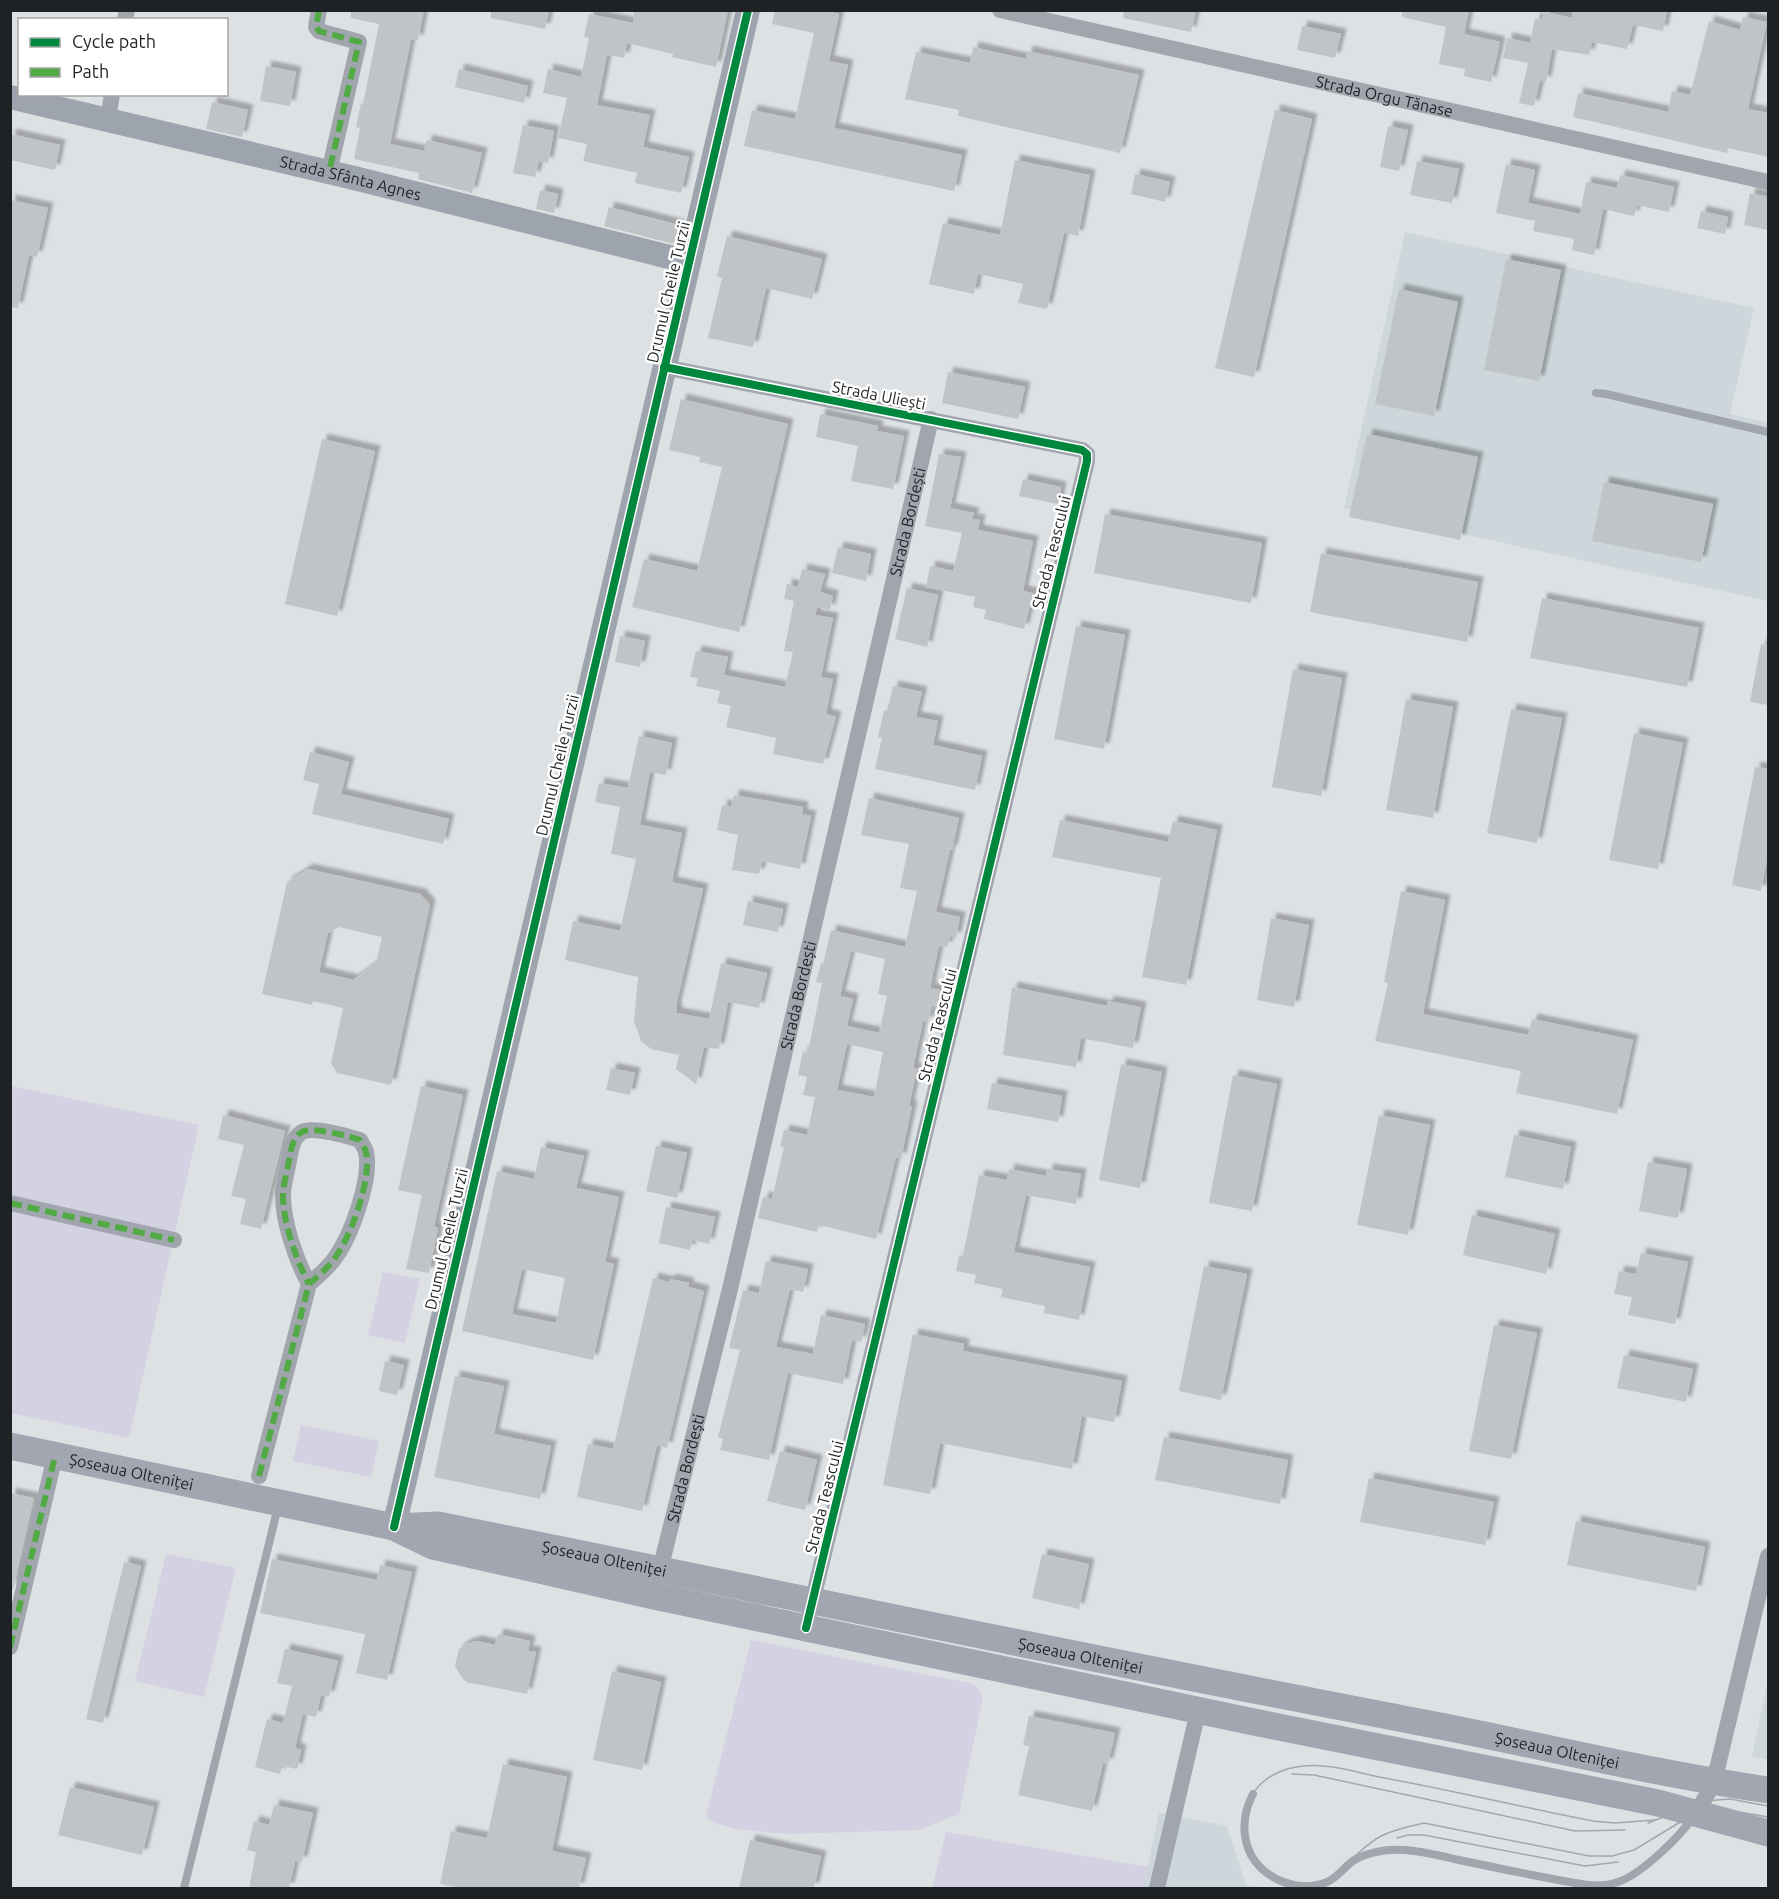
<svg xmlns="http://www.w3.org/2000/svg" width="1779" height="1899" font-family="Ubuntu,sans-serif">
  <style>
    .built { fill: #ccd6db }
    .green { fill: #d4d2e2 }
    .building { fill: #c1c4c6; fill-rule: evenodd; filter: url(#shadow) }
    .lines { fill: none; stroke-linecap: round; stroke-linejoin: round }
    .lane { stroke: #a0a5ae; stroke-width: 8 }
    .street { stroke: #a0a5ae; stroke-width: 16 }
    .secondary { stroke: #9ea4ae; stroke-width: 24 }
    .primary { stroke: #a2a6b1; stroke-width: 27 }
    .tram { stroke: #a3a7ad; stroke-width: 1.5 }
    .quiet { stroke: #52aa44; stroke-width: 6; stroke-dasharray: 12 6; stroke-linecap: butt }
    .cycleway-casing { stroke: #fff; stroke-width: 11 }
    .cycleway { stroke: #00873e; stroke-width: 8 }
    .labels { text-anchor: middle; dominant-baseline: central; stroke-width: 5; stroke-linejoin: round; paint-order: stroke }
    .street-label { font-size: 16px; fill: #1f2224; stroke: #fff }
  </style>
  <defs>
    <filter id="shadow"><feDropShadow dx="5.5" dy="-5.5" stdDeviation="1.5" flood-color="#0004"/></filter>
  </defs>
  <rect width="100%" height="100%" fill="#dee1e4"/>
  <!-- built -->
  <path class="built" d="M 1405,232 L 1754,308 L 1730,414 L 1768,423 L 1768,601 L 1344,508 Z
    M 1768,1681 L 1768,1760 L 1752,1756 Z
    M 1159,1813 L 1227,1826 L 1246,1885 L 1266,1888 L 1143,1888 Z"/>
  <!-- green -->
  <path class="green" d="M 11,1086 L 199,1125 L 129,1438 L 11,1413 Z
    M 383,1272 L 420,1279 L 405,1343 L 368,1335 Z
    M 301,1425 L 379,1441 L 371,1477 L 293,1461 Z
    M 166,1554 L 236,1568 L 204,1697 L 135,1681 Z
    M 751,1640 L 975,1684 L 983,1697 L 959,1814 L 919,1830 L 786,1834 L 735,1829 L 713,1822 L 706,1816 Z
    M 946,1832 L 1148,1867 L 1143,1888 L 932,1888 Z"/>
  <!-- building -->
  <path class="building" d="M 351,10 L 424,10 L 418,40 L 411,39 L 390,144 L 424,151 L 427,140 L 482,153 L 472,193 L 418,179 L 419,173 L 354,159 L 360,128 L 356,127 L 361,103 L 363,104 L 379,24 L 351,18 Z
    M 491,10 L 549,10 L 545,29 L 491,18 Z
    M 634,10 L 728,10 L 716,67 L 672,57 L 673,54 L 627,43 L 624,58 L 607,55 L 597,105 L 650,115 L 643,147 L 689,157 L 681,193 L 635,183 L 637,173 L 583,161 L 587,144 L 558,138 L 567,98 L 543,93 L 548,69 L 581,77 L 589,38 L 584,37 L 589,14 L 633,23 Z
    M 775,10 L 823,10 L 839,14 L 829,61 L 848,65 L 834,128 L 962,155 L 954,191 L 744,146 L 752,110 L 795,119 L 814,33 L 772,24 Z
    M 1124,10 L 1196,10 L 1191,32 L 1123,18 Z
    M 1402,10 L 1469,10 L 1464,34 L 1500,42 L 1491,82 L 1464,76 L 1465,69 L 1439,64 L 1446,27 L 1402,17 Z
    M 1573,10 L 1667,10 L 1663,31 L 1633,25 L 1627,49 L 1592,42 L 1589,55 L 1552,49 L 1546,82 L 1540,80 L 1534,106 L 1519,103 L 1528,63 L 1503,58 L 1507,38 L 1530,43 L 1535,18 L 1542,20 L 1544,12 L 1572,18 Z
    M 1743,17 L 1767,22 L 1748,109 L 1768,113 L 1768,157 L 1728,148 L 1727,153 L 1573,117 L 1578,93 L 1668,112 L 1672,91 L 1690,95 L 1709,21 L 1740,30 Z
    M 1302,26 L 1341,34 L 1335,58 L 1297,50 Z
    M 973,47 L 1026,59 L 1027,51 L 1139,75 L 1120,153 L 958,116 L 959,110 L 905,99 L 916,52 L 970,63 Z
    M 266,66 L 296,72 L 290,106 L 260,101 Z
    M 459,69 L 528,86 L 524,103 L 455,87 Z
    M 212,102 L 248,110 L 242,137 L 206,129 Z
    M 1275,110 L 1312,119 L 1254,377 L 1215,368 Z
    M 523,125 L 554,131 L 548,163 L 539,161 L 535,177 L 513,173 Z
    M 1388,126 L 1408,130 L 1399,171 L 1380,167 Z
    M 10,134 L 60,145 L 55,170 L 10,160 Z
    M 1015,160 L 1090,175 L 1078,236 L 1064,233 L 1047,309 L 1018,303 L 1023,284 L 978,274 L 974,294 L 929,284 L 943,223 L 1000,235 Z
    M 1417,161 L 1459,169 L 1452,203 L 1410,195 Z
    M 1506,164 L 1535,170 L 1528,203 L 1580,214 L 1586,182 L 1617,188 L 1620,175 L 1674,187 L 1669,212 L 1637,205 L 1634,216 L 1603,209 L 1594,255 L 1572,250 L 1574,239 L 1533,231 L 1535,221 L 1496,213 Z
    M 1135,174 L 1170,182 L 1165,202 L 1131,194 Z
    M 540,190 L 558,194 L 554,213 L 536,209 Z
    M 1750,193 L 1768,197 L 1768,230 L 1744,225 Z
    M 10,200 L 48,208 L 37,257 L 29,255 L 18,308 L 10,307 Z
    M 609,207 L 679,225 L 674,244 L 604,226 Z
    M 1701,211 L 1728,217 L 1725,234 L 1697,228 Z
    M 727,236 L 822,259 L 812,299 L 766,288 L 753,347 L 708,338 L 722,278 L 717,276 Z
    M 1506,259 L 1561,270 L 1539,381 L 1484,370 Z
    M 1399,289 L 1458,302 L 1434,416 L 1375,404 Z
    M 948,372 L 1025,387 L 1018,419 L 942,403 Z
    M 681,399 L 788,424 L 739,632 L 632,607 L 644,559 L 697,571 L 722,467 L 699,462 L 700,457 L 669,450 Z
    M 820,414 L 878,426 L 877,431 L 904,436 L 893,489 L 851,481 L 858,446 L 816,437 Z
    M 1367,434 L 1478,457 L 1460,540 L 1349,517 Z
    M 322,439 L 375,451 L 337,616 L 285,604 Z
    M 939,454 L 961,457 L 950,508 L 974,513 L 972,519 L 980,520 L 978,530 L 1033,541 L 1023,591 L 1033,593 L 1024,629 L 984,619 L 986,610 L 973,607 L 975,597 L 926,587 L 930,566 L 953,571 L 962,533 L 925,526 Z
    M 1023,479 L 1061,487 L 1058,504 L 1019,496 Z
    M 1604,482 L 1713,504 L 1701,562 L 1592,541 Z
    M 1105,514 L 1262,543 L 1251,603 L 1094,573 Z
    M 838,547 L 871,554 L 866,581 L 832,573 Z
    M 1321,553 L 1478,582 L 1467,642 L 1310,612 Z
    M 802,569 L 825,574 L 820,592 L 833,596 L 830,610 L 817,607 L 815,615 L 833,618 L 821,677 L 833,679 L 826,714 L 836,717 L 823,764 L 773,754 L 776,738 L 726,727 L 731,706 L 717,703 L 720,691 L 696,686 L 698,678 L 690,677 L 696,651 L 728,657 L 724,675 L 785,687 L 793,652 L 784,651 L 794,601 L 784,599 L 787,584 L 798,587 Z
    M 907,588 L 938,595 L 927,647 L 895,639 Z
    M 1542,598 L 1699,628 L 1687,687 L 1530,658 Z
    M 1076,626 L 1125,635 L 1104,749 L 1054,739 Z
    M 620,636 L 645,641 L 640,667 L 615,662 Z
    M 1761,644 L 1768,645 L 1768,705 L 1750,702 Z
    M 1293,669 L 1342,678 L 1321,796 L 1272,787 Z
    M 893,686 L 922,692 L 916,717 L 938,721 L 933,745 L 982,756 L 975,790 L 875,769 L 882,738 L 878,737 L 884,710 L 887,711 Z
    M 1406,699 L 1453,707 L 1433,818 L 1386,810 Z
    M 1511,709 L 1562,718 L 1537,843 L 1487,833 Z
    M 1634,733 L 1683,743 L 1658,869 L 1609,860 Z
    M 639,736 L 672,743 L 666,775 L 650,772 L 640,825 L 682,833 L 672,882 L 703,889 L 676,1006 L 677,1013 L 709,1019 L 721,963 L 767,973 L 759,1008 L 728,1002 L 719,1049 L 704,1047 L 696,1084 L 676,1069 L 679,1055 L 651,1049 L 641,1041 L 634,1021 L 638,977 L 565,960 L 573,921 L 620,931 L 636,859 L 611,854 L 620,807 L 595,802 L 599,783 L 628,788 Z
    M 310,752 L 349,762 L 341,794 L 449,819 L 443,844 L 312,814 L 319,784 L 303,780 Z
    M 1755,767 L 1768,769 L 1768,853 L 1761,891 L 1732,885 Z
    M 734,795 L 803,807 L 802,814 L 811,816 L 800,869 L 762,861 L 759,874 L 732,870 L 738,835 L 717,830 L 722,805 L 731,807 Z
    M 869,798 L 959,818 L 952,850 L 950,850 L 936,912 L 960,917 L 956,938 L 950,936 L 947,947 L 939,946 L 930,988 L 940,990 L 937,1007 L 932,1006 L 928,1022 L 923,1021 L 913,1068 L 917,1069 L 909,1106 L 912,1106 L 901,1159 L 896,1157 L 876,1239 L 819,1225 L 817,1232 L 758,1218 L 763,1197 L 772,1199 L 784,1147 L 780,1146 L 784,1130 L 807,1135 L 815,1097 L 803,1095 L 807,1077 L 798,1075 L 803,1051 L 808,1052 L 822,983 L 816,982 L 821,963 L 823,964 L 831,930 L 905,947 L 917,891 L 900,888 L 909,844 L 861,835 ZM 851,951 L 885,959 L 878,994 L 887,996 L 879,1033 L 847,1026 L 853,999 L 840,996 ZM 847,1044 L 883,1052 L 874,1097 L 837,1090 Z
    M 1060,820 L 1168,842 L 1173,821 L 1217,830 L 1186,985 L 1142,977 L 1161,878 L 1052,857 Z
    M 308,869 L 420,894 L 430,905 L 391,1085 L 337,1073 L 331,1063 L 343,1008 L 313,1001 L 312,1005 L 262,994 L 287,882 ZM 339,927 L 382,937 L 376,963 L 353,980 L 319,972 L 328,933 Z
    M 1401,891 L 1445,900 L 1423,1014 L 1528,1035 L 1532,1019 L 1633,1040 L 1617,1114 L 1516,1093 L 1521,1071 L 1375,1041 L 1388,983 L 1384,982 Z
    M 748,901 L 783,909 L 778,932 L 743,925 Z
    M 1271,918 L 1309,925 L 1294,1007 L 1257,1000 Z
    M 1012,987 L 1107,1006 L 1108,1001 L 1141,1007 L 1133,1048 L 1081,1038 L 1076,1067 L 1003,1055 Z
    M 1121,1064 L 1162,1072 L 1140,1188 L 1099,1180 Z
    M 611,1068 L 635,1073 L 630,1095 L 606,1090 Z
    M 1233,1075 L 1277,1084 L 1252,1211 L 1209,1203 Z
    M 992,1083 L 1062,1096 L 1058,1122 L 987,1109 Z
    M 421,1086 L 463,1095 L 434,1227 L 438,1228 L 429,1273 L 406,1269 L 422,1195 L 398,1190 Z
    M 223,1115 L 285,1131 L 261,1229 L 240,1224 L 246,1199 L 231,1196 L 244,1145 L 218,1139 Z
    M 1379,1115 L 1430,1125 L 1408,1235 L 1357,1225 Z
    M 1514,1135 L 1571,1147 L 1563,1189 L 1505,1177 Z
    M 656,1146 L 687,1153 L 677,1198 L 646,1191 Z
    M 541,1147 L 584,1156 L 576,1188 L 619,1197 L 605,1262 L 614,1264 L 593,1360 L 462,1331 L 497,1171 L 534,1179 ZM 522,1269 L 565,1278 L 556,1323 L 512,1314 Z
    M 1648,1162 L 1687,1169 L 1678,1218 L 1639,1211 Z
    M 1009,1169 L 1046,1176 L 1048,1169 L 1081,1174 L 1076,1204 L 1026,1195 L 1014,1252 L 1090,1267 L 1079,1320 L 1044,1313 L 1045,1306 L 1001,1297 L 1003,1289 L 974,1283 L 976,1275 L 956,1271 L 959,1255 L 963,1256 L 979,1175 L 1007,1180 Z
    M 666,1207 L 715,1217 L 709,1244 L 692,1240 L 690,1250 L 659,1243 Z
    M 1472,1215 L 1555,1234 L 1546,1274 L 1463,1255 Z
    M 1641,1253 L 1688,1262 L 1675,1324 L 1628,1315 L 1632,1297 L 1614,1294 L 1619,1271 L 1636,1274 Z
    M 766,1261 L 808,1269 L 803,1292 L 790,1289 L 776,1347 L 813,1354 L 821,1315 L 865,1324 L 861,1342 L 852,1340 L 843,1384 L 788,1373 L 769,1460 L 720,1450 L 723,1439 L 718,1437 L 740,1350 L 729,1348 L 743,1290 L 759,1293 Z
    M 1204,1266 L 1247,1274 L 1221,1400 L 1179,1391 Z
    M 653,1278 L 669,1282 L 670,1279 L 689,1283 L 688,1287 L 704,1291 L 667,1448 L 657,1445 L 642,1511 L 577,1497 L 588,1444 L 613,1449 Z
    M 1494,1325 L 1537,1333 L 1511,1459 L 1469,1451 Z
    M 913,1334 L 964,1344 L 963,1351 L 1122,1381 L 1114,1422 L 1082,1416 L 1072,1469 L 940,1443 L 930,1494 L 883,1485 Z
    M 1624,1355 L 1693,1369 L 1686,1402 L 1617,1388 Z
    M 385,1361 L 404,1365 L 397,1395 L 379,1391 Z
    M 455,1376 L 504,1386 L 494,1434 L 551,1446 L 540,1499 L 434,1477 Z
    M 1164,1437 L 1288,1460 L 1280,1504 L 1155,1480 Z
    M 780,1451 L 817,1460 L 805,1510 L 767,1501 Z
    M 1369,1478 L 1494,1502 L 1485,1545 L 1360,1522 Z
    M 10,1493 L 34,1498 L 13,1589 L 10,1589 Z
    M 1576,1521 L 1705,1547 L 1696,1591 L 1567,1565 Z
    M 1042,1554 L 1089,1564 L 1079,1609 L 1032,1598 Z
    M 272,1559 L 377,1580 L 380,1565 L 412,1572 L 387,1680 L 356,1673 L 365,1634 L 260,1613 Z
    M 124,1562 L 141,1566 L 103,1723 L 86,1719 Z
    M 498,1634 L 530,1641 L 528,1651 L 536,1652 L 527,1694 L 466,1682 L 460,1675 L 455,1666 L 459,1649 L 466,1644 L 476,1641 L 495,1645 Z
    M 285,1649 L 338,1661 L 329,1697 L 321,1695 L 316,1717 L 303,1714 L 295,1748 L 301,1750 L 297,1769 L 282,1766 L 280,1774 L 255,1767 L 267,1719 L 283,1723 L 292,1686 L 277,1683 Z
    M 612,1671 L 661,1682 L 642,1770 L 593,1760 Z
    M 1029,1716 L 1115,1733 L 1108,1764 L 1103,1763 L 1092,1811 L 1018,1795 L 1029,1746 L 1023,1745 Z
    M 503,1764 L 567,1777 L 552,1851 L 586,1858 L 579,1888 L 462,1888 L 440,1884 L 451,1831 L 487,1838 Z
    M 70,1787 L 154,1807 L 142,1855 L 58,1835 Z
    M 274,1805 L 313,1813 L 302,1862 L 295,1861 L 289,1888 L 249,1888 L 256,1852 L 247,1850 L 254,1821 L 269,1825 Z
    M 750,1840 L 821,1856 L 814,1888 L 739,1888 Z"/>
  <g class="lines">
    <!-- lane -->
    <path class="lane" d="M 1596,393 L 1606,394 L 1768,432
      M 1253,1794 C 1243,1813 1241,1835 1251,1855 C 1266,1881 1300,1893 1327,1882 C 1339,1877 1345,1865 1356,1859 C 1370,1852 1388,1849 1404,1850 C 1423,1851 1441,1856 1459,1860 C 1497,1868 1536,1876 1575,1883 C 1589,1886 1604,1887 1618,1882 C 1640,1875 1680,1837 1693,1817
      M 184,1888 L 278,1507"/>
    <!-- street -->
    <g class="street">
      <path d="M 319,10 L 316,27 L 319,31 L 359,42 L 329,172"/>
      <path id="s1" d="M 1000,10 L 1768,182"/>
      <path d="M 125,20 L 127,10"/>
      <path d="M 108,120 L 112,94"/>
      <path d="M 664,367 L 1082,450 L 1087,454 L 1087,461 L 806,1628"/>
      <path d="M 10,1203 L 174,1240"/>
      <path d="M 259,1476 L 309,1284 C 318,1276 328,1268 335,1258 C 351,1236 372,1179 366,1152 C 365,1148 362,1144 360,1140 C 348,1136 312,1126 302,1132 C 292,1138 291,1150 289,1161 C 287,1171 284,1182 283,1192 C 282,1220 296,1260 309,1284"/>
      <path id="s2" d="M 660,1570 L 730,1289 L 931,419"/>
      <path d="M 10,1647 L 55,1456"/>
      <path d="M 1697,1812 L 1709,1791 L 1718,1765 L 1768,1556"/>
      <path d="M 1157,1888 L 1198,1711"/>
    </g>
    <!-- secondary -->
    <g class="secondary">
      <path id="s3" d="M 10,97 L 354,178 L 689,262"/>
      <path d="M 394,1527 L 748,10"/>
    </g>
    <!-- primary -->
    <g class="primary">
      <path id="s4" d="M 10,1446 L 394,1527 L 438,1525 C 763,1590 1088,1659 1414,1721 C 1532,1743 1649,1773 1768,1790"/>
      <path d="M 398,1529 L 433,1546 L 654,1596 L 1249,1721 L 1658,1803 L 1768,1833"/>
    </g>
    <!-- tram -->
    <path class="tram" d="M 1292,1774 L 1314,1775 L 1575,1831 L 1625,1830
      M 1655,1820 L 1615,1823 L 1593,1821 C 1521,1807 1451,1790 1379,1777 C 1355,1772 1328,1763 1303,1766 C 1282,1768 1261,1778 1251,1797 C 1243,1812 1242,1830 1248,1846 C 1254,1862 1265,1874 1281,1881 C 1335,1899 1344,1856 1381,1836 C 1395,1829 1410,1826 1424,1823 L 1589,1856 L 1612,1856 L 1634,1850 L 1697,1812 L 1728,1810 L 1768,1817
      M 1648,1823 L 1704,1801 L 1730,1799 L 1768,1806
      M 1397,1838 L 1408,1835 L 1424,1835 L 1585,1866 L 1618,1862"/>
    <!-- quiet -->
    <path class="quiet" d="M 319,10 L 316,27 L 319,31 L 359,42 L 329,172
      M 10,1203 L 174,1240
      M 259,1476 L 309,1284 C 318,1276 328,1268 335,1258 C 351,1236 372,1179 366,1152 C 365,1148 362,1144 360,1140 C 348,1136 312,1126 302,1132 C 292,1138 291,1150 289,1161 C 287,1171 284,1182 283,1192 C 282,1220 296,1260 309,1284
      M 10,1647 L 55,1456"/>
    <!-- cycleway casing -->
    <g class="cycleway-casing">
      <path id="cycleway" d="M 664,367 L 1082,450 L 1087,454 L 1087,461 L 806,1628
        M 394,1527 L 748,10"/>
    </g>
    <!-- cycleway -->
    <use href="#cycleway" class="cycleway"/>
  </g>
  <g class="labels">
    <!-- street labels -->
    <g class="street-label">
      <text stroke="none"><textPath href="#s1" startOffset="394">Strada Orgu Tănase</textPath></text>
      <text stroke="none"><textPath href="#s3" startOffset="350">Strada Sfânta Agnes</textPath></text>
      <text transform="translate(668 292) rotate(-77)">Drumul Cheile Turzii</text>
      <text transform="translate(879 395) rotate(11)">Strada Uliești</text>
      <text stroke="none"><textPath href="#s2" startOffset="1077">Strada Bordești</textPath></text>
      <text transform="translate(1051 552) rotate(-76)">Strada Teascului</text>
      <text transform="translate(557 765) rotate(-77)">Drumul Cheile Turzii</text>
      <text stroke="none"><textPath href="#s2" startOffset="591">Strada Bordești</textPath></text>
      <text transform="translate(937 1025) rotate(-76)">Strada Teascului</text>
      <text transform="translate(446 1239) rotate(-77)">Drumul Cheile Turzii</text>
      <text stroke="none"><textPath href="#s2" startOffset="105">Strada Bordești</textPath></text>
      <text stroke="none"><textPath href="#s4" startOffset="124">Șoseaua Olteniței</textPath></text>
      <text transform="translate(824 1497) rotate(-76)">Strada Teascului</text>
      <text stroke="none"><textPath href="#s4" startOffset="606">Șoseaua Olteniței</textPath></text>
      <text stroke="none"><textPath href="#s4" startOffset="1092">Șoseaua Olteniței</textPath></text>
      <text stroke="none"><textPath href="#s4" startOffset="1578">Șoseaua Olteniței</textPath></text>
    </g>
  </g>
  <!-- border -->
  <rect width="1779" height="1899" fill="none" stroke="#1f2224" stroke-width="24"/>
  <!-- legend -->
  <rect x="18" y="18" width="210" height="78" fill="#ffffff" stroke="#a5a7a7" stroke-width="1.5"/>
  <rect x="30" y="38" width="30" height="9" fill="#00873e" stroke="#a5a7a7" stroke-width="1.5"/>
  <text x="72" y="48" font-size="18" fill="#1f2224">Cycle path</text>
  <rect x="30" y="68" width="30" height="9" fill="#52aa44" stroke="#a5a7a7" stroke-width="1.5"/>
  <text x="72" y="78" font-size="18" fill="#1f2224">Path</text>
</svg>
